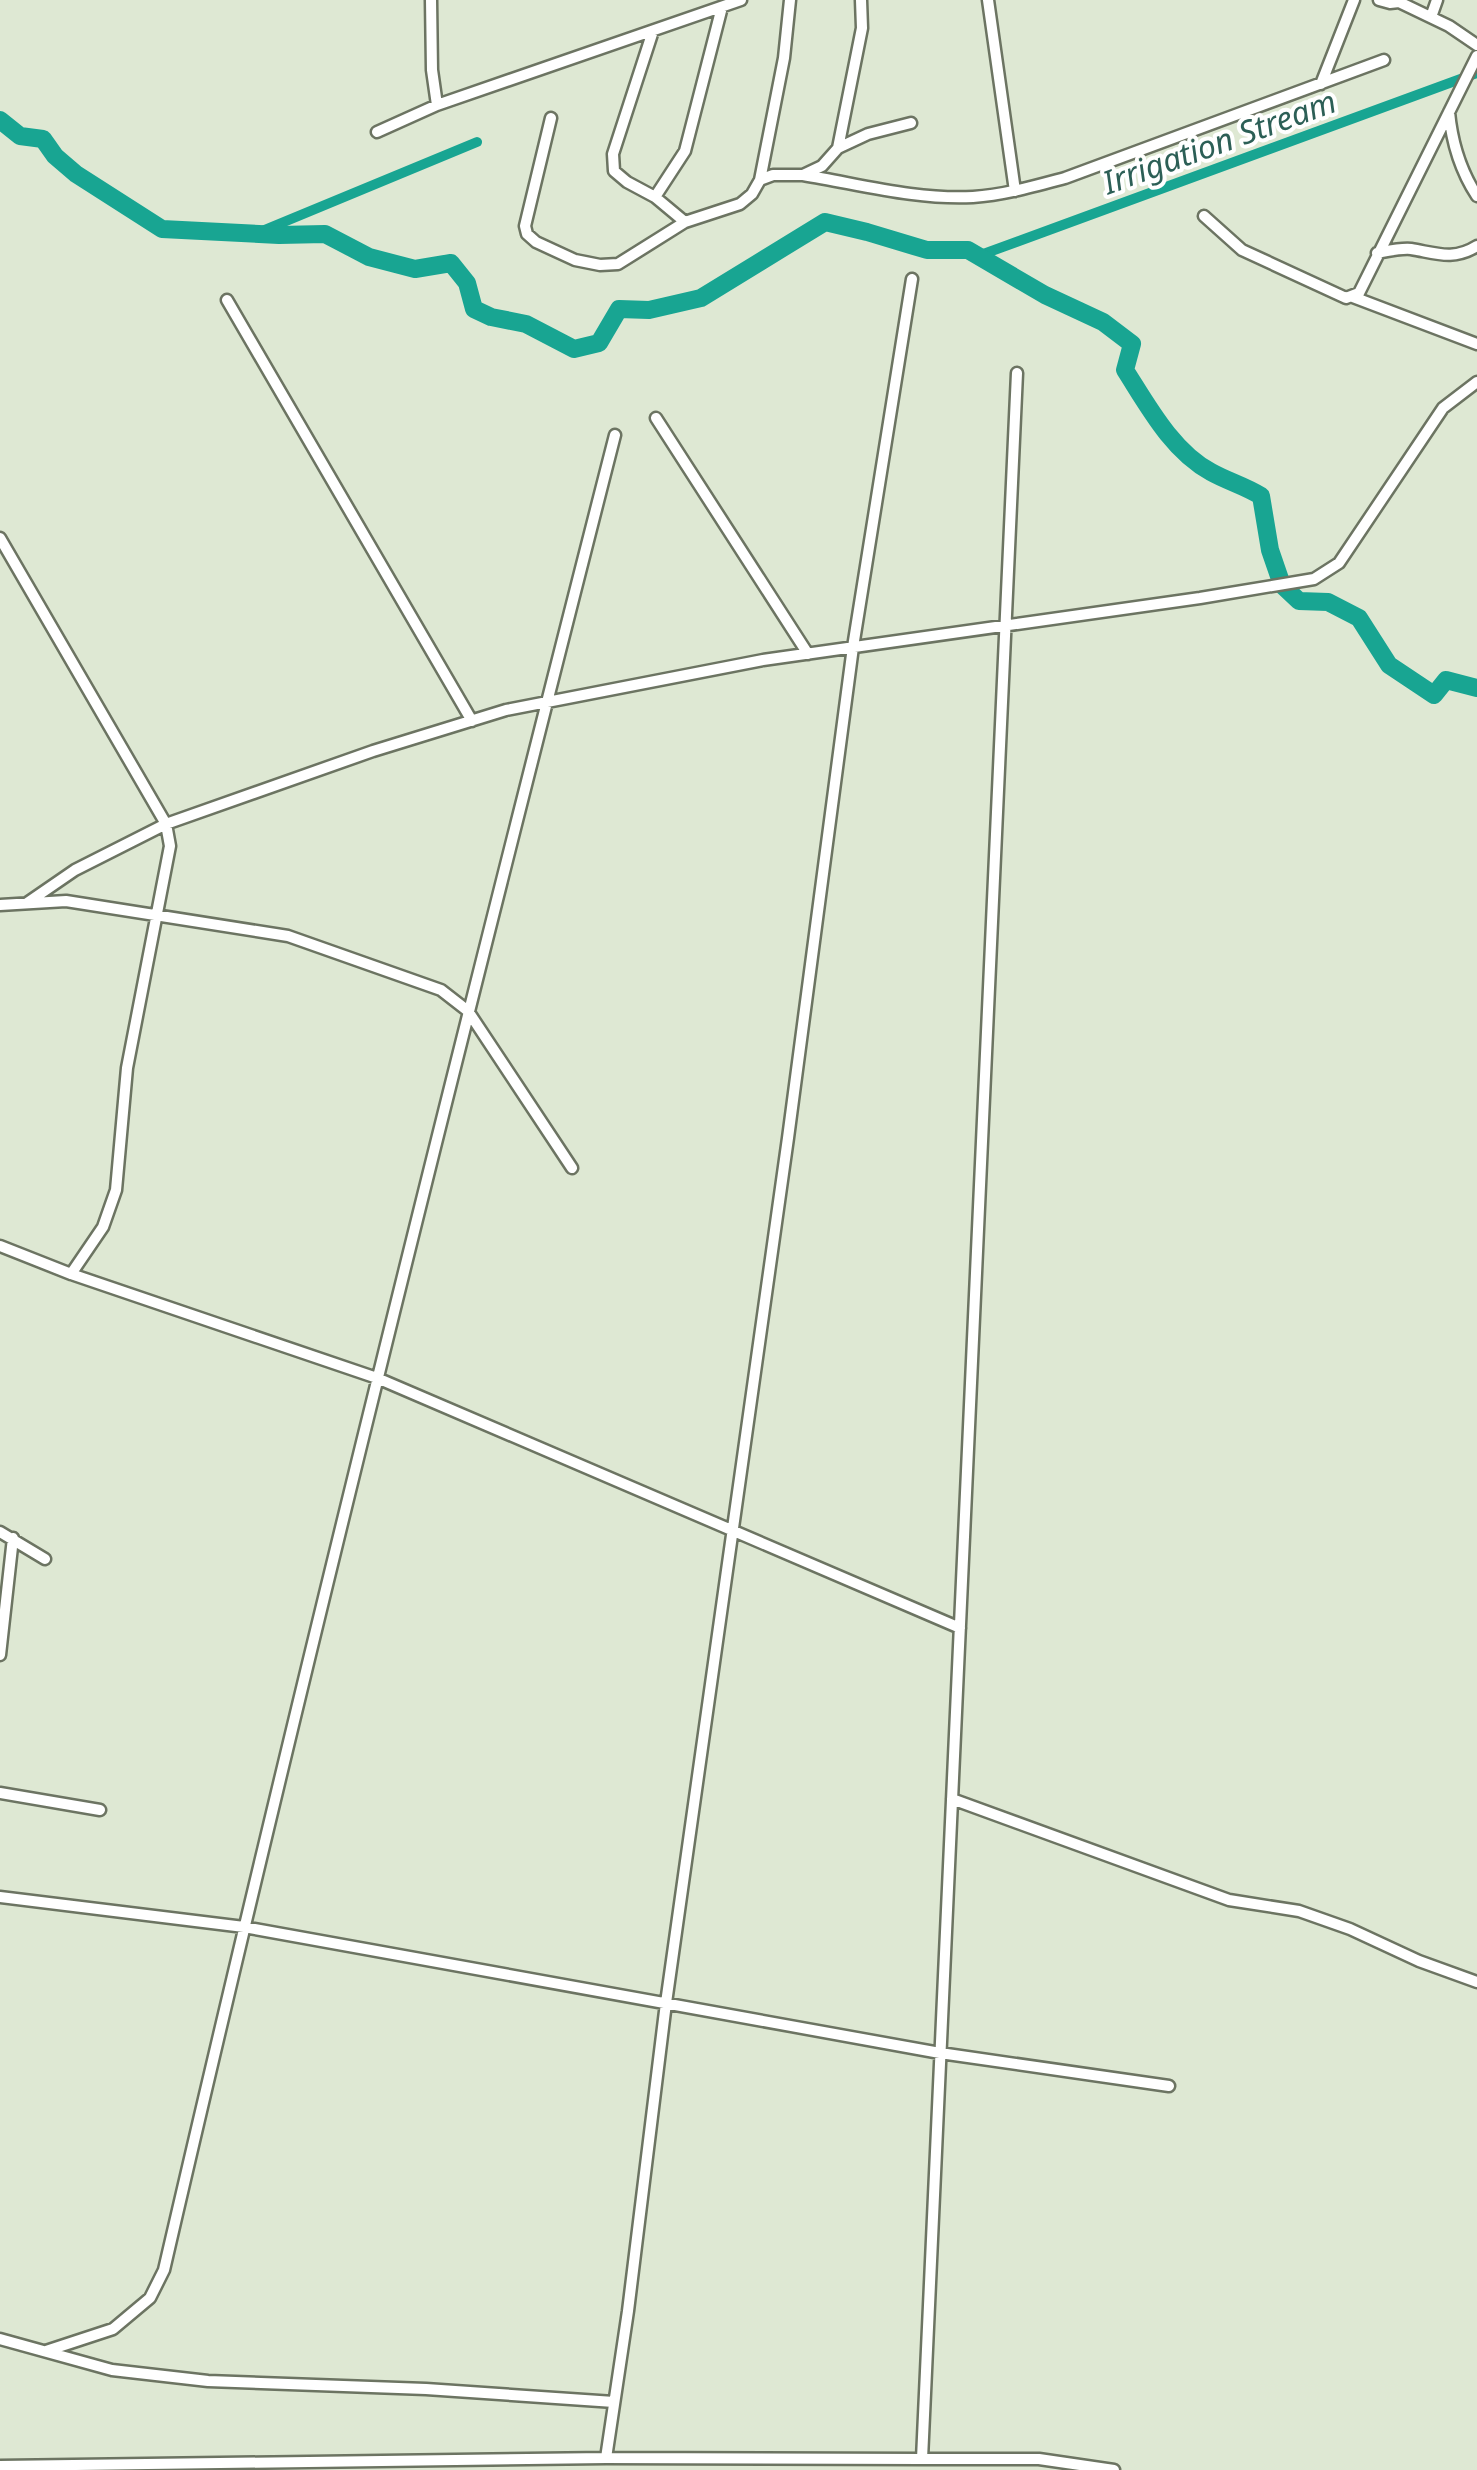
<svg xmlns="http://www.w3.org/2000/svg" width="1477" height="2470" font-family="'Noto Sans',sans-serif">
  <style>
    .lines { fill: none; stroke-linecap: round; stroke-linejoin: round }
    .canal { stroke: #18a592; stroke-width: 10 }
    .river { stroke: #18a592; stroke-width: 18 }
    .minor-casing { stroke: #6c7462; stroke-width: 15 }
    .minor { stroke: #fff; stroke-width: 10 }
    .labels { text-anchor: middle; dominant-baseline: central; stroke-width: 8; stroke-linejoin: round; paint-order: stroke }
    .water-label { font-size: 32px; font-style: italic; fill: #2c5f56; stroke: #fff }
  </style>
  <rect width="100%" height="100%" fill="#dee8d3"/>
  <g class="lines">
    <!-- canal -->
    <path class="canal" d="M 255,234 L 477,142
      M 978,256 L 1477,73"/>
    <!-- river -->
    <path class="river" d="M 0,120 L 20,136 L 43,139 L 55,156 L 76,174 L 162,229 L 279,235 L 325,234 L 369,257 L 415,269 L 451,263 L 467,283 L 474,309 L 491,317 L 526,324 L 574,349 L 599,343 L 619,309 L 649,310 L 701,298 L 825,222 L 867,232 L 927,250 L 968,250 L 1045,295 L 1103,322 L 1132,344 L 1125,370 C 1148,406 1172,451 1211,472 C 1227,481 1245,486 1261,496 L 1270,550 L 1282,585 L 1299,601 L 1328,602 L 1359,618 L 1389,665 L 1434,695 L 1446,680 L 1477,688"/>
    <!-- minor casing -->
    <g class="minor-casing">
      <path id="minor" d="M 431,0 L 432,70 L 437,105
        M 988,0 L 1015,191
        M 1379,0 L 1390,3 L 1399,2 L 1449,26 L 1477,45
        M 1431,17 L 1437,0
        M 653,31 L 613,154 L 614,171 L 627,182 L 655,197 L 685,222
        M 1321,84 L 1354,0
        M 1449,112 C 1452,144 1460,170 1477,196
        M 551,118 L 525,226 L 527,234 L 536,242 L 575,260 L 600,265 L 618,264 L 685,222 L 740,204 L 752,194 L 760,180 L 773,175 L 803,175 L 822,166 L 838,148 L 868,134 L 911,123
        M 377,132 L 437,105 L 741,0
        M 838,148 L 862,28 L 861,0
        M 803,175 C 859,184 916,200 973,197 C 1004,195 1035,186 1065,178 L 1384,60
        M 760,180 L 784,58 L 790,0
        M 655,197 L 685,151 L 722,7
        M 1204,216 L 1242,250 L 1346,298 L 1359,293 L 1477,56
        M 1377,253 C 1388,251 1400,248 1411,249 C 1436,253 1453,261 1477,246
        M 1353,297 L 1477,344
        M 227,300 L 472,721
        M 656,418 L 808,654
        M 0,538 L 166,824 L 170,846 L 127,1068 L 116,1190 L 103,1227 L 71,1274
        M 27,903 L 75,870 L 166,824 L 373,751 L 506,710 L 763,660 L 1200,598 L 1314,579 L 1339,563 L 1443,408 L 1477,382
        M 0,905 L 66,901 L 288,936 L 441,990 L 468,1011 L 572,1168
        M 0,1246 L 71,1274 L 377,1378 L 960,1628
        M 0,1532 L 45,1559
        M 0,1655 L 13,1538
        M 0,1793 L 100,1810
        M 952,1799 L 1229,1900 L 1299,1911 L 1350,1929 L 1419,1961 L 1477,1982
        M 0,1897 L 244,1927 L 940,2053 L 1169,2086
        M 0,2339 L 112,2370 L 208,2381 L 426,2389 L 614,2402
        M 46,2351 L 113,2329 L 150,2298 L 164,2270 C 306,1657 459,1046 615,435
        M 606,2458 L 628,2311 L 666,2003 L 788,1138 L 853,647 L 912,279
        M 922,2459 L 1017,373
        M 0,2466 L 606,2458 L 922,2459 L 1039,2459 L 1114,2470"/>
    </g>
    <!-- minor -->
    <use href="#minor" class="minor"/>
  </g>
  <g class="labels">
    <!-- water labels -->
    <g class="water-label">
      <text transform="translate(1219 141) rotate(-20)">Irrigation Stream</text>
    </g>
  </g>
</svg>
